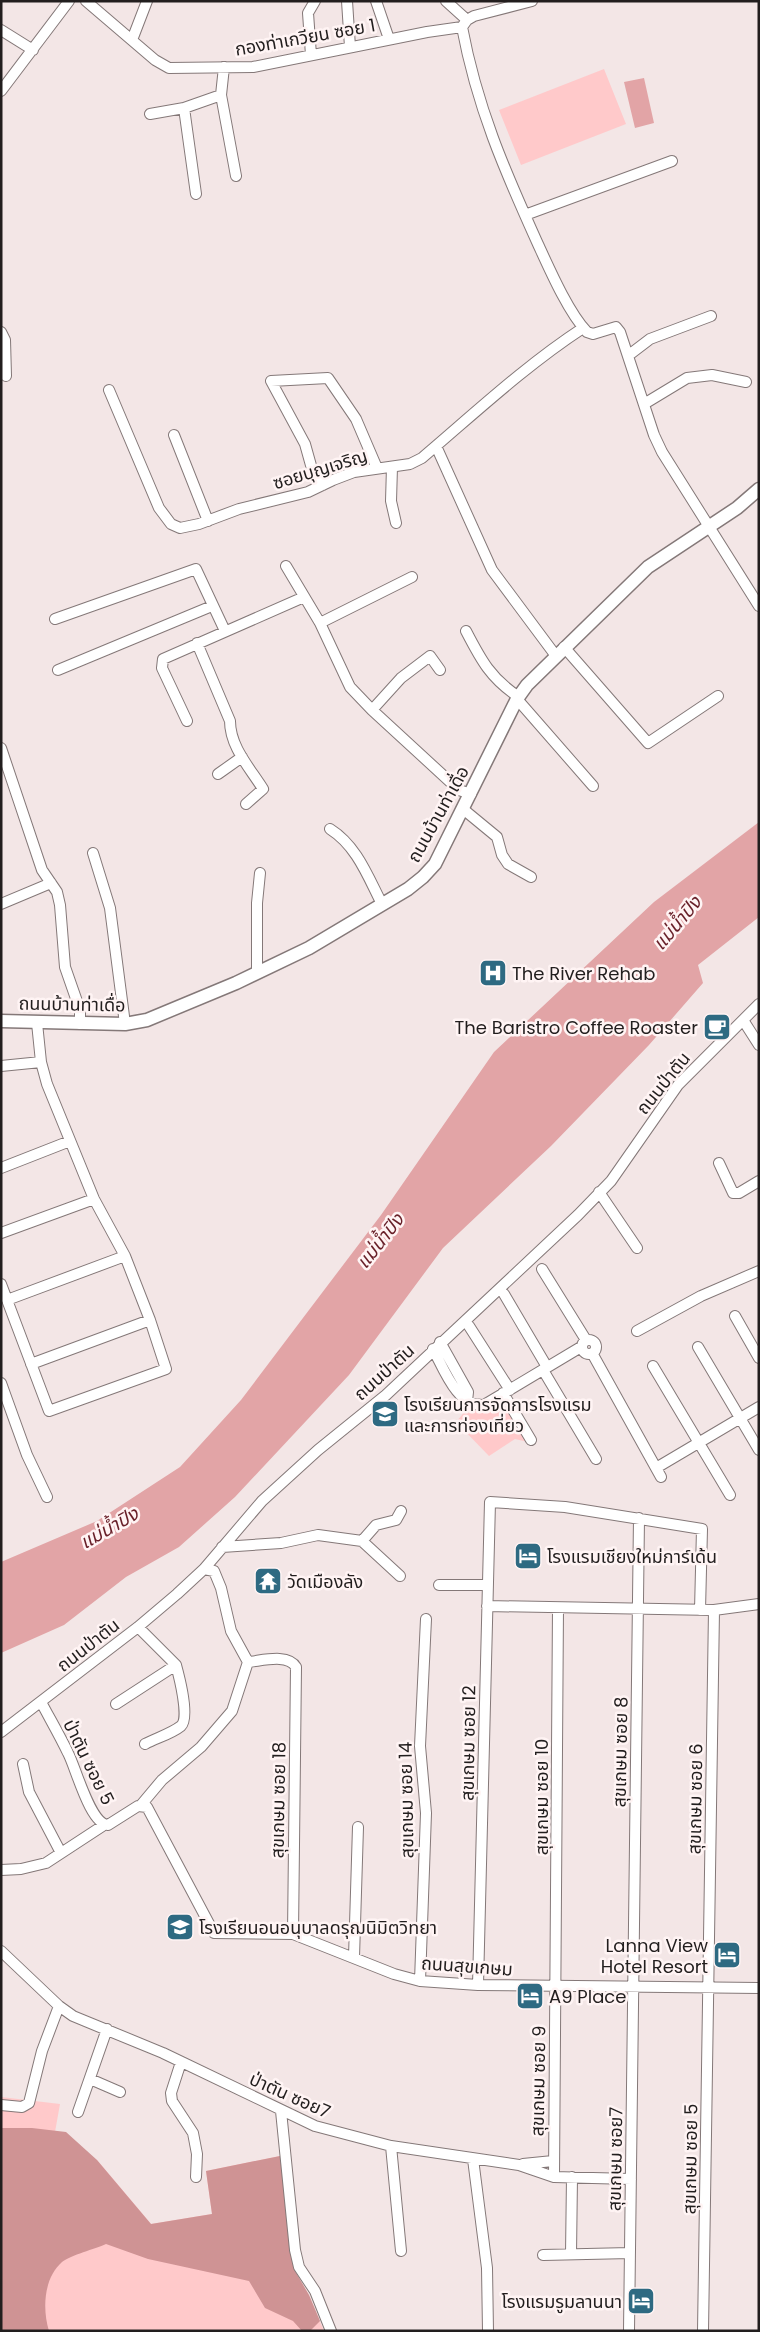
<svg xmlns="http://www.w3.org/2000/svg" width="760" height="2332" font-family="Poppins,'Noto Sans Thai',sans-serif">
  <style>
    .green { fill: #ffc9ca }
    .forest { fill: #cf9394 }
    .water { fill: #e2a4a6 }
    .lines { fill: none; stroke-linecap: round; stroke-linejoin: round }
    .minor-casing { stroke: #847878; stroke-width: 12 }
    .tertiary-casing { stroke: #847878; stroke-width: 15 }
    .minor { stroke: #fff; stroke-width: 10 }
    .tertiary { stroke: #fff; stroke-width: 12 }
    .labels { text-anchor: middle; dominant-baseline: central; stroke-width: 5; stroke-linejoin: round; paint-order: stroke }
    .street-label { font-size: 18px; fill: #221e1e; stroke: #fff4f4 }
    .poi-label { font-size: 18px; fill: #221e1e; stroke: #fff4f4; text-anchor: start }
    .water-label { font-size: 19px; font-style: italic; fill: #681f28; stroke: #fff4f4 }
  </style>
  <rect width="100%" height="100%" fill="#f3e6e6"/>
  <!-- green -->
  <path class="green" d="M 604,69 L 626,124 L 521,165 L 499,110 Z
    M 502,1400 L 528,1442 L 515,1439 L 489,1456 L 456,1422 L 467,1409 L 481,1412 Z
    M 1,2097 L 60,2104 L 55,2132 L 97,2160 L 151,2224 L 212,2214 L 206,2171 L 280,2156 L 295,2271 L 309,2295 L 324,2331 L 1,2331 Z"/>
  <!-- forest -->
  <path class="forest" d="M 1,2128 L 32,2128 L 66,2132 L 97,2160 L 151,2224 L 212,2214 L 206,2171 L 280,2156 L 295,2271 L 309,2295 L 320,2321 L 310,2331 L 302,2331 L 293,2321 L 265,2308 L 249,2281 L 148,2259 L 106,2244 C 95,2249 71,2255 62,2262 C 44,2278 42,2308 49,2331 L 1,2331 Z"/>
  <!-- water -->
  <path class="water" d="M 644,78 L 654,123 L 635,128 L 624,82 Z
    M 759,822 L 759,917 L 698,965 L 703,983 L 649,1045 L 551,1146 L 443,1248 L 349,1375 L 235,1497 L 179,1547 L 126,1577 L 64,1625 L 1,1653 L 1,1562 L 97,1521 L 180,1467 L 241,1400 L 309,1310 L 381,1215 L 494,1052 L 654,902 Z"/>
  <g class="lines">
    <!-- minor casing -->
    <g class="minor-casing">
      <path id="minor" d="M 86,1 L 155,60 L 169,68 L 253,67 L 427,32 L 462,27
        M 347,1 L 350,47
        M 376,1 L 389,39
        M 446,1 L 467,20
        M 462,27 C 477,107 504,169 537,242 C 549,268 568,312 587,332 L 593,334 L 616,327 L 620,332 L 654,435 L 662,452 L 759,606
        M 462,27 L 467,20 L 474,16 L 532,1
        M 1,30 L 33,50
        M 132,40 L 147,1
        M 311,55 L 308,13 L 315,1
        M 224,67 L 221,95 L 236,176
        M 1,91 L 69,1
        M 184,108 L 196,194
        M 150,114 L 184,108 L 221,95
        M 525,215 L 672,161
        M 1,332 L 5,340 L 6,376
        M 629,355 L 650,339 L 711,316
        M 109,390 L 159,508 L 171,524 L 180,528 L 199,524 L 239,509 L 308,492 L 333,480 L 354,472 L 410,464 L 422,458 C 475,413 525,366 583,328
        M 644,404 L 687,378 L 712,375 L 746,382
        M 174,435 L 208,521
        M 436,446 L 492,570 L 556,656
        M 392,467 L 391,501 L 396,523
        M 323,485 L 312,469 L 305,444 L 271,381 L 328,378 L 356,419 L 377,468
        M 286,566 L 320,623 L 350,687 L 372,710 L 459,790 L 471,794
        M 55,619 L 196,569 L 225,631
        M 320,623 L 412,577
        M 466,631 C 481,660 491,679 519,697
        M 197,643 L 230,721 C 230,747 250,768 263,789 L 246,804
        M 564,647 L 648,743 L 718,696
        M 58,670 L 212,606
        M 517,699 L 593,786
        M 372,710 L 401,678 L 430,656 L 440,670
        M 187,721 L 162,668 L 163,659 L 304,597
        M 1,748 L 42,870 L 57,892 L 60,905 L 65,967 L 80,1010 L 80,1024
        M 218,774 L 242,757
        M 463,809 L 497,837 L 502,855 L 508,864 L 531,877
        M 330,829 C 357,846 368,877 382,904
        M 93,853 L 110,908 L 125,1024
        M 1,904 L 51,883
        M 257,973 L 257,903 L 260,873
        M 743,1020 L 759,1045
        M 1,1066 L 41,1062
        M 719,1163 L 733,1193 L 739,1193 L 759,1181
        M 1,1168 L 70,1141
        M 599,1192 L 637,1248
        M 1,1233 L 94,1199
        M 542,1269 L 586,1340
        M 1,1284 L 49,1411 L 166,1369 L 150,1320 L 125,1256 L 94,1199 L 47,1084 L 41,1062 L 37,1023
        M 504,1294 L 547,1367
        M 7,1300 L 125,1256
        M 735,1316 L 759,1358
        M 469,1326 L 510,1390
        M 637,1331 L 701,1296 L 759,1271
        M582 1347a7 7 0 1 1 14 0a7 7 0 1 1-14 0Z
        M 440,1342 L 468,1392 L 467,1401
        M 698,1347 L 759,1450
        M 433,1349 C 444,1369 457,1407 484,1405 L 581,1347
        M 592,1353 L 661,1477
        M 31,1364 L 150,1320
        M 653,1366 L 730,1495
        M 543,1370 L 596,1459
        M 1,1383 L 27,1455 L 47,1497
        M 503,1393 L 531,1440
        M 656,1468 L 759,1407
        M 362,1541 L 376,1525 L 396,1520 L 401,1511
        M 222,1547 L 281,1543 L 318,1535 L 362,1541 L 400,1576
        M 204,1569 L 214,1571 L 221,1588 L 231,1631 L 248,1662 C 261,1661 288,1653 296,1667 L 293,1934
        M 439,1585 L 488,1585
        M 487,1606 L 714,1610 L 759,1604
        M 41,1702 C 50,1719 60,1736 68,1753 C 76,1768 90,1824 108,1825 L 138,1806 L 147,1807 L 214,1933 L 293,1934 L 394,1974 L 420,1981 L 478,1985 L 759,1988
        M 116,1704 L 176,1665 L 138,1627
        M 1,1732 L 138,1627 L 177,1594 L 204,1569 L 262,1501 L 318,1450 L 386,1395 L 578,1215 L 611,1181 L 678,1085 L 759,1004
        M 145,1744 C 156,1738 171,1734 181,1726 C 190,1718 179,1676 176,1665
        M 23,1764 L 29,1792 L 61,1853
        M 141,1805 L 162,1780 L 201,1747 L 232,1711 L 248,1662
        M 1,1870 L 21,1869 L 46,1863 L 104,1825
        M 1,1951 L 59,2006 L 73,2016 L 163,2053 L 315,2126 L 391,2146 L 519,2165 L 554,2177 L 631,2179
        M 354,1957 L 358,1827
        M 420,1981 L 426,1813 L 420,1746 L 426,1619
        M 478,1985 L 490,1502 L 565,1507 L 702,1529 L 700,1610
        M 181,2062 L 171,2093 L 172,2101 L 193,2133 L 197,2154 L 196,2177
        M 90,2079 L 120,2092
        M 1,2105 L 22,2107 L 29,2103 L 42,2051 L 59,2006
        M 281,2111 L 295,2250 L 299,2267 L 315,2291 L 331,2331
        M 78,2112 L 107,2029
        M 391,2146 L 401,2251
        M 473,2159 L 487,2268 L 488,2331
        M 523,2164 L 553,2161
        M 554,2177 L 558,1608
        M 571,2254 L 572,2177
        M 543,2255 L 630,2253
        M 629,2331 L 639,1518
        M 703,2331 L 714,1610"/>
    </g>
    <!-- tertiary casing -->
    <g class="tertiary-casing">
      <path id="tertiary" d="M 1,1021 L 125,1024 L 147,1020 L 236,983 L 309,948 L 408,889 L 423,877 L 435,864 L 517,699 L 527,685 L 648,567 L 737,508 L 759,489"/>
    </g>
    <!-- minor -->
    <use href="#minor" class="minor"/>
    <!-- tertiary -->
    <use href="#tertiary" class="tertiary"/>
  </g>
  <!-- icons -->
  <defs>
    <g id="hospital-square" transform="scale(1.4375)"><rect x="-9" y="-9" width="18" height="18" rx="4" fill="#2e6a82" stroke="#fff4f4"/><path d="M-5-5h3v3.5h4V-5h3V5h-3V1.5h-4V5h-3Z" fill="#fff"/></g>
    <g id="cafe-square" transform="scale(1.4375)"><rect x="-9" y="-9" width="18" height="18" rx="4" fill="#2e6a82" stroke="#fff4f4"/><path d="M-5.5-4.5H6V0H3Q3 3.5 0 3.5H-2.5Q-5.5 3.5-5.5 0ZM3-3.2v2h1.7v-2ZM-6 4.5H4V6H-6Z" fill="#fff"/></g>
    <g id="school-square" transform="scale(1.4375)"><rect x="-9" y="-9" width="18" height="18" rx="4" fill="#2e6a82" stroke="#fff4f4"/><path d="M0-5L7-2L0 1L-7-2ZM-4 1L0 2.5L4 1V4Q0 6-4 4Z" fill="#fff"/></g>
    <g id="hotel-square" transform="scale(1.4375)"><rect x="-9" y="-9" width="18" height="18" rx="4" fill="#2e6a82" stroke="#fff4f4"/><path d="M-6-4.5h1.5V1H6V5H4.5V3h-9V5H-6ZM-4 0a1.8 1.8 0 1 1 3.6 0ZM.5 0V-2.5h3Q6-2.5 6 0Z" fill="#fff"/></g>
    <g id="temple-square" transform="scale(1.4375)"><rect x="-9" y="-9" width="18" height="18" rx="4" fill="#2e6a82" stroke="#fff4f4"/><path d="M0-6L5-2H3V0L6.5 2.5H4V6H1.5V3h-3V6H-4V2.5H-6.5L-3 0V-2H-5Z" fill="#fff"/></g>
  </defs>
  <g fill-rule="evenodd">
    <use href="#hospital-square" x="493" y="973"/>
    <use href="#cafe-square" x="717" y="1027"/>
    <use href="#school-square" x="385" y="1414"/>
    <use href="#hotel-square" x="528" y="1556"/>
    <use href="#temple-square" x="268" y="1581"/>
    <use href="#school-square" x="180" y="1927"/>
    <use href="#hotel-square" x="727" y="1955"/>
    <use href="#hotel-square" x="530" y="1996"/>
    <use href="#hotel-square" x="641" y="2301"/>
  </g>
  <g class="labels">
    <!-- street labels -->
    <g class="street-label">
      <text transform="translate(305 37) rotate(-10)">กองท่าเกวียน ซอย 1</text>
      <text transform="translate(320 469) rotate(-17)">ซอยบุญเจริญ</text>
      <text transform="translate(438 814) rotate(-61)">ถนนบ้านท่าเดื่อ</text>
      <text transform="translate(72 1004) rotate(1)">ถนนบ้านท่าเดื่อ</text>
      <text transform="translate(663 1083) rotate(-51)">ถนนป่าตัน</text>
      <text transform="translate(384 1372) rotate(-42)">ถนนป่าตัน</text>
      <text transform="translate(88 1645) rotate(-38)">ถนนป่าตัน</text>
      <text transform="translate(468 1743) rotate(-89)">สุขเกษม ซอย 12</text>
      <text transform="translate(620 1752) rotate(-89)">สุขเกษม ซอย 8</text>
      <text transform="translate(89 1762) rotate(64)">ป่าตัน ซอย 5</text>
      <text transform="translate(541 1797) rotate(-90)">สุขเกษม ซอย 10</text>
      <text transform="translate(695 1799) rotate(-89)">สุขเกษม ซอย 6</text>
      <text transform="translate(278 1800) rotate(-89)">สุขเกษม ซอย 18</text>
      <text transform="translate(406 1800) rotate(-91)">สุขเกษม ซอย 14</text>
      <text transform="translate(467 1966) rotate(4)">ถนนสุขเกษม</text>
      <text transform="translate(538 2081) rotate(-89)">สุขเกษม ซอย 9</text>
      <text transform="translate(290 2095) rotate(24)">ป่าตัน ซอย7</text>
      <text transform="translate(615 2159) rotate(-89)">สุขเกษม ซอย7</text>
      <text transform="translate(690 2159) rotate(-89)">สุขเกษม ซอย 5</text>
    </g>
    <!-- poi labels -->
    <g class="poi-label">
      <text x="512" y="973">The River Rehab</text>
      <text x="698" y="1027" text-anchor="end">The Baristro Coffee Roaster</text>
      <text x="404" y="1404">โรงเรียนการจัดการโรงแรม<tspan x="404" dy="21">และการท่องเที่ยว</tspan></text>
      <text x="547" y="1556">โรงแรมเชียงใหม่การ์เด้น</text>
      <text x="287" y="1581">วัดเมืองลัง</text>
      <text x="199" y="1927">โรงเรียนอนอนุบาลดรุฌนิมิตวิทยา</text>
      <text x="708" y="1945" text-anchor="end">Lanna View<tspan x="708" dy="21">Hotel Resort</tspan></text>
      <text x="549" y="1996">A9 Place</text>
      <text x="622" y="2301" text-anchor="end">โรงแรมรูมลานนา</text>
    </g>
    <!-- water labels -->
    <g class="water-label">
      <text transform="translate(677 923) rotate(-50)">แม่น้ำปิง</text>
      <text transform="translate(380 1241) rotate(-52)">แม่น้ำปิง</text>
      <text transform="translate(109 1528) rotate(-30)">แม่น้ำปิง</text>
    </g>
  </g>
  <!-- border -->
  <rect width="760" height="2332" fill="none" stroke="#221e1e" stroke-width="5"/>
</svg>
